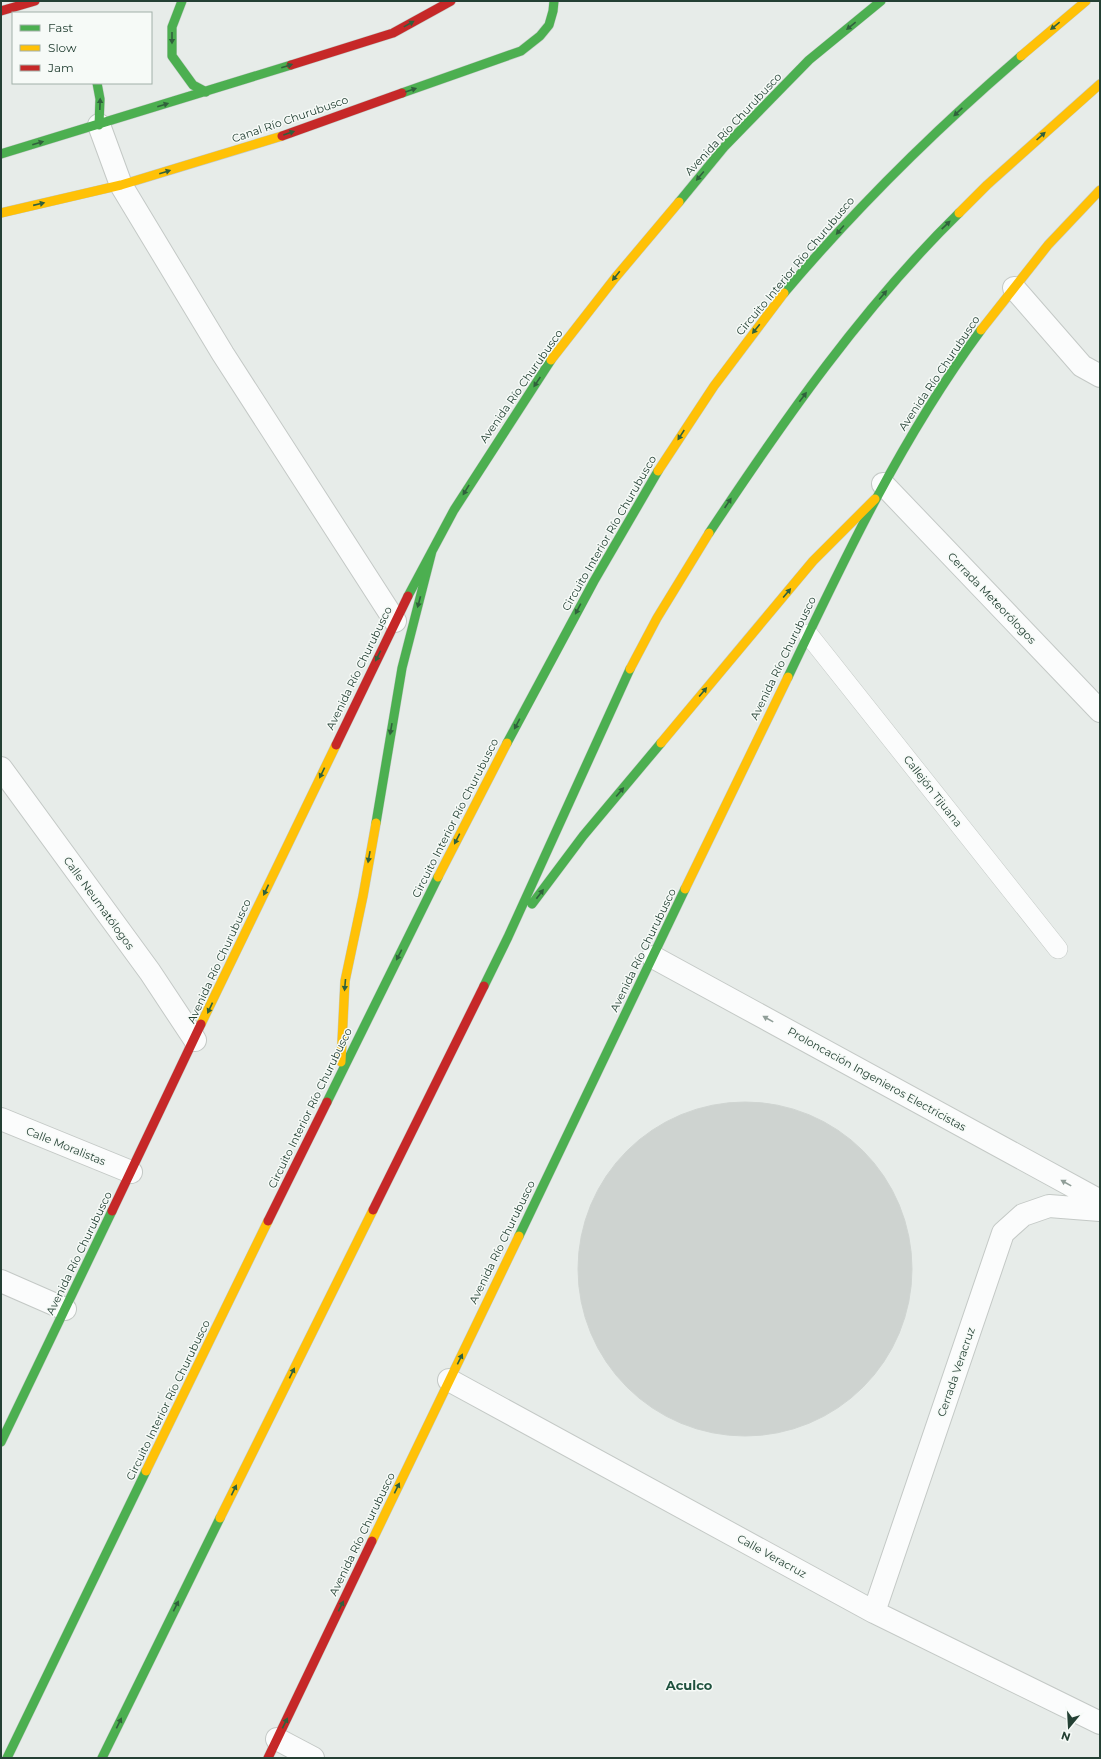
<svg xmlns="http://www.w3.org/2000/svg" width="1101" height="1759" font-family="Montserrat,sans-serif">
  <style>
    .building { fill: #ced3d0; stroke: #d0d5d2 }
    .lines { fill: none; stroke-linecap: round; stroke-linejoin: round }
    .lane-casing { stroke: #c4c9c6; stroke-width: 20 }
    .street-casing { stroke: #c4c9c6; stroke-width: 24 }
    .fast-casing { stroke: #c2cac6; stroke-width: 10 }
    .slow-casing { stroke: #c2cac6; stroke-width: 10 }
    .jam-casing { stroke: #c2cac6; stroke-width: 10 }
    .lane { stroke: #fbfcfc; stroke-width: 19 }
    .street { stroke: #fbfcfc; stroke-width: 22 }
    .fast { stroke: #4caf50; stroke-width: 9 }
    .slow { stroke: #ffc107; stroke-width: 9 }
    .jam { stroke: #c62828; stroke-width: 9 }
    .oneway { fill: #30613c }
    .oneway2 { fill: #909e98 }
    .labels { text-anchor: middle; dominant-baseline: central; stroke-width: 3; stroke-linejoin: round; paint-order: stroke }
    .street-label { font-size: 11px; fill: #244034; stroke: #f6faf7 }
    .quarter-label { font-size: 13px; font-weight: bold; fill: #20523f; stroke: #f6faf7 }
  </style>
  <rect width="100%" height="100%" fill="#e7ece9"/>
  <!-- building -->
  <path class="building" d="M578 1269a167 167 0 1 1 334 0a167 167 0 1 1-334 0Z"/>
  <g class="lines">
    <!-- lane casing -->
    <g class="lane-casing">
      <path id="lane" d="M 808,634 L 1058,949"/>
    </g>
    <!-- street casing -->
    <g class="street-casing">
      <path id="street" d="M 99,125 L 121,185 L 223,354 L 395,621
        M 1014,288 L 1082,366 L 1100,376
        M 883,484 L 1100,711
        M 1,768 L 150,972 L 195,1040
        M 653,957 L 1100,1201
        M 1,1119 L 131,1172
        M 1,1281 L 65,1309
        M 449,1380 L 874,1612 L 1100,1723
        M 874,1612 L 1003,1233 L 1023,1215 L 1049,1206 L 1100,1210
        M 277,1739 L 313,1758"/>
    </g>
    <!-- fast casing -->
    <g class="fast-casing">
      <path id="fast" d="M 182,1 L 172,27 L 172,56 L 193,85 L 206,92
        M 97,83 L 100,99 L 99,125
        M 402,93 L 521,51 L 540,36 L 549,25 L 553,11 L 554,1
        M 1,154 L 291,65
        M 679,202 L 725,146 L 809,60 L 881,1
        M 784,293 C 857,207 936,129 1021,56
        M 709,533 C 784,420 862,308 959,213
        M 408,596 L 454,510 L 551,360
        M 788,677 C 845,557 902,437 981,330
        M 507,743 L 594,581 L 658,471
        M 376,823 L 402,668 L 432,551
        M 532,904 L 583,836 L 661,743
        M 484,986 L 508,937 L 630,669
        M 327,1102 L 438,877
        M 519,1236 L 685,889
        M 1,1442 L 112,1211
        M 7,1758 L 146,1471
        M 102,1758 L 220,1518"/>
    </g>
    <!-- slow casing -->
    <g class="slow-casing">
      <path id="slow" d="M 1021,56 L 1086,1
        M 1,213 L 121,185 L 282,136
        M 959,213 L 987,185 L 1100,84
        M 981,330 L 1048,245 L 1100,190
        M 551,360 L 615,278 L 679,202
        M 658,471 L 714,386 L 784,293
        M 630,669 L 657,618 L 709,533
        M 661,743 L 813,561 L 875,499
        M 438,877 L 507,743
        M 685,889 L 788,677
        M 201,1024 L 336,745
        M 341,1062 L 345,981 L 363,896 L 376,823
        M 146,1471 L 268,1221
        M 220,1518 L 373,1210
        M 372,1541 L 519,1236"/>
    </g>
    <!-- jam casing -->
    <g class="jam-casing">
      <path id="jam" d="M 1,11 L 35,1
        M 291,65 L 393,33 L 451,1
        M 282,136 L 402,93
        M 336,745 L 408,596
        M 373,1210 L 484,986
        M 112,1211 L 201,1024
        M 268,1221 L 327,1102
        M 268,1758 L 372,1541"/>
    </g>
    <!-- lane -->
    <use href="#lane" class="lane"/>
    <!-- street -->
    <use href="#street" class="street"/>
    <!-- fast -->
    <use href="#fast" class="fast"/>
    <!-- slow -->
    <use href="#slow" class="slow"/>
    <!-- jam -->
    <use href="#jam" class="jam"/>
  </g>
  <!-- one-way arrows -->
  <defs><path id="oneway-solid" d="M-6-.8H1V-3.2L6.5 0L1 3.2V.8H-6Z"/></defs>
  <g class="oneway">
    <use href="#oneway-solid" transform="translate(409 24) rotate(-29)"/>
    <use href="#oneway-solid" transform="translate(851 26) rotate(141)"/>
    <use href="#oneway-solid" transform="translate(1055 26) rotate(141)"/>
    <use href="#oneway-solid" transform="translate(172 38) rotate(90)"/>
    <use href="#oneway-solid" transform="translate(287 66) rotate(-17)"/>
    <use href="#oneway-solid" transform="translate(411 90) rotate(-19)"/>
    <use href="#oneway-solid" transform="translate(100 104) rotate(-88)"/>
    <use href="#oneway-solid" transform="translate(163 105) rotate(-17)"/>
    <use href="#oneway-solid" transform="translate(958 112) rotate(137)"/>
    <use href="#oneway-solid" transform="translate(289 133) rotate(-19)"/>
    <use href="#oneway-solid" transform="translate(1041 136) rotate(-42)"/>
    <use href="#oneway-solid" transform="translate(38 143) rotate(-16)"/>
    <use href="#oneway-solid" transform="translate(165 172) rotate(-17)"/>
    <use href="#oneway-solid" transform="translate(700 176) rotate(130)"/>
    <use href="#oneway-solid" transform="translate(39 204) rotate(-13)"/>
    <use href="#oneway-solid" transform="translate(946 225) rotate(-44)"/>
    <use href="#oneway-solid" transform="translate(840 230) rotate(131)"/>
    <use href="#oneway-solid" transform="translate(616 276) rotate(129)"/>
    <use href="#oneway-solid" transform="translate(883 295) rotate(-50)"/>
    <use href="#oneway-solid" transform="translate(756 329) rotate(129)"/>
    <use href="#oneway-solid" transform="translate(537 382) rotate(124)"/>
    <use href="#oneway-solid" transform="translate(803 397) rotate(-53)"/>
    <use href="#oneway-solid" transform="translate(681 435) rotate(123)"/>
    <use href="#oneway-solid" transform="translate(466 490) rotate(121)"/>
    <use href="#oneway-solid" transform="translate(728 503) rotate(-56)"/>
    <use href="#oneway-solid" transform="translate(787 593) rotate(-50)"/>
    <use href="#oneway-solid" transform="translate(419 602) rotate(105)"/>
    <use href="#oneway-solid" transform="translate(578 609) rotate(118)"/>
    <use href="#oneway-solid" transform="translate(378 656) rotate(116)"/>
    <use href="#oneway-solid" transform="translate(703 692) rotate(-50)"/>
    <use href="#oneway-solid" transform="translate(517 724) rotate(118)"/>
    <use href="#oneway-solid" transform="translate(391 729) rotate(100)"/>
    <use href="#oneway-solid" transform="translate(322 773) rotate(116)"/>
    <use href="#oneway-solid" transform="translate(620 792) rotate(-50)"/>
    <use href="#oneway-solid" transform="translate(457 839) rotate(117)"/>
    <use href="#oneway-solid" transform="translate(369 857) rotate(100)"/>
    <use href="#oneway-solid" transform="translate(266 890) rotate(115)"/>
    <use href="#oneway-solid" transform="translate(540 894) rotate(-53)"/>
    <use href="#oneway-solid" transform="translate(399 955) rotate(117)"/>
    <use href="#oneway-solid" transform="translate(345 985) rotate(95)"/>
    <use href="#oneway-solid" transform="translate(210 1008) rotate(115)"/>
    <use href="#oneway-solid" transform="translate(460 1359) rotate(-64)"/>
    <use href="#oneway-solid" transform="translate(292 1373) rotate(-64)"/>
    <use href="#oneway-solid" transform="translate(397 1488) rotate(-64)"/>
    <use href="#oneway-solid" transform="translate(234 1490) rotate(-64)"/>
    <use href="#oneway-solid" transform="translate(176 1606) rotate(-64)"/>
    <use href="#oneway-solid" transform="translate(341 1606) rotate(-64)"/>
    <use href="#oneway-solid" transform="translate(119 1723) rotate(-64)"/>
    <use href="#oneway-solid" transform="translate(285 1723) rotate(-64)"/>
  </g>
  <g class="oneway2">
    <use href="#oneway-solid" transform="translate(768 1019) rotate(-151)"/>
    <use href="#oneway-solid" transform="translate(1066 1183) rotate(-151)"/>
  </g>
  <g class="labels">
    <!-- street labels -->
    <g class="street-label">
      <text transform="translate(290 119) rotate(-19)">Canal Río Churubusco</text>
      <text transform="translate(733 124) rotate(-47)">Avenida Río Churubusco</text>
      <text transform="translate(795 266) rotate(-50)">Circuito Interior Río Churubusco</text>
      <text transform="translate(939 373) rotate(-56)">Avenida Río Churubusco</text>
      <text transform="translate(521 386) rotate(-55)">Avenida Río Churubusco</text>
      <text transform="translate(609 533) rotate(-60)">Circuito Interior Río Churubusco</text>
      <text transform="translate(992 598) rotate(46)">Cerrada Meteorólogos</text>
      <text transform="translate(783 658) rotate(-64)">Avenida Río Churubusco</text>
      <text transform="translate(359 668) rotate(-64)">Avenida Río Churubusco</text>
      <text transform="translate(933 791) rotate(52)">Callejón Tijuana</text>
      <text transform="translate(455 818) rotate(-63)">Circuito Interior Río Churubusco</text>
      <text transform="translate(99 903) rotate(54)">Calle Neumatólogos</text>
      <text transform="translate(643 950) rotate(-64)">Avenida Río Churubusco</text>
      <text transform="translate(219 961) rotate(-65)">Avenida Río Churubusco</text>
      <text transform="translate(877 1079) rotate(29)">Proloncación Ingenieros Electricistas</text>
      <text transform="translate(310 1108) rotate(-64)">Circuito Interior Río Churubusco</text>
      <text transform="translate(66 1146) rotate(22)">Calle Moralistas</text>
      <text transform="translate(502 1242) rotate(-64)">Avenida Río Churubusco</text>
      <text transform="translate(79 1253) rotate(-64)">Avenida Río Churubusco</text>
      <text transform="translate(956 1372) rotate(-71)">Cerrada Veracruz</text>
      <text transform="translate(168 1400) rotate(-64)">Circuito Interior Río Churubusco</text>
      <text transform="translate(362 1534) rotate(-64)">Avenida Río Churubusco</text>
      <text transform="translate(772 1556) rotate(29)">Calle Veracruz</text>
    </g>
    <!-- quarter labels -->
    <g class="quarter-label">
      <text x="689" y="1685">Aculco</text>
    </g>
  </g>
  <!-- border -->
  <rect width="1101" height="1759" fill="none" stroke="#244034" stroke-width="4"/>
  <!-- legend -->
  <rect x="12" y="12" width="140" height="72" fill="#f6faf7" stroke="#a2b0a9"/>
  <rect x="20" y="25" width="20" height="6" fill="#4caf50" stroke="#a2b0a9"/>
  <text x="48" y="32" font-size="12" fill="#244034">Fast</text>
  <rect x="20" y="45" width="20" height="6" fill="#ffc107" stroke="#a2b0a9"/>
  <text x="48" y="52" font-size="12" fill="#244034">Slow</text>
  <rect x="20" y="65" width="20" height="6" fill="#c62828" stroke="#a2b0a9"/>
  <text x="48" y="72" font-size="12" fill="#244034">Jam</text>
  <!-- north arrow -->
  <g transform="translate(1069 1727) rotate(198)" stroke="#f6faf7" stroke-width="3" paint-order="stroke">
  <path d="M0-3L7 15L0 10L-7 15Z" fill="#244034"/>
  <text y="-6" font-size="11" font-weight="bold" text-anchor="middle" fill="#244034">N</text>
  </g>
</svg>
